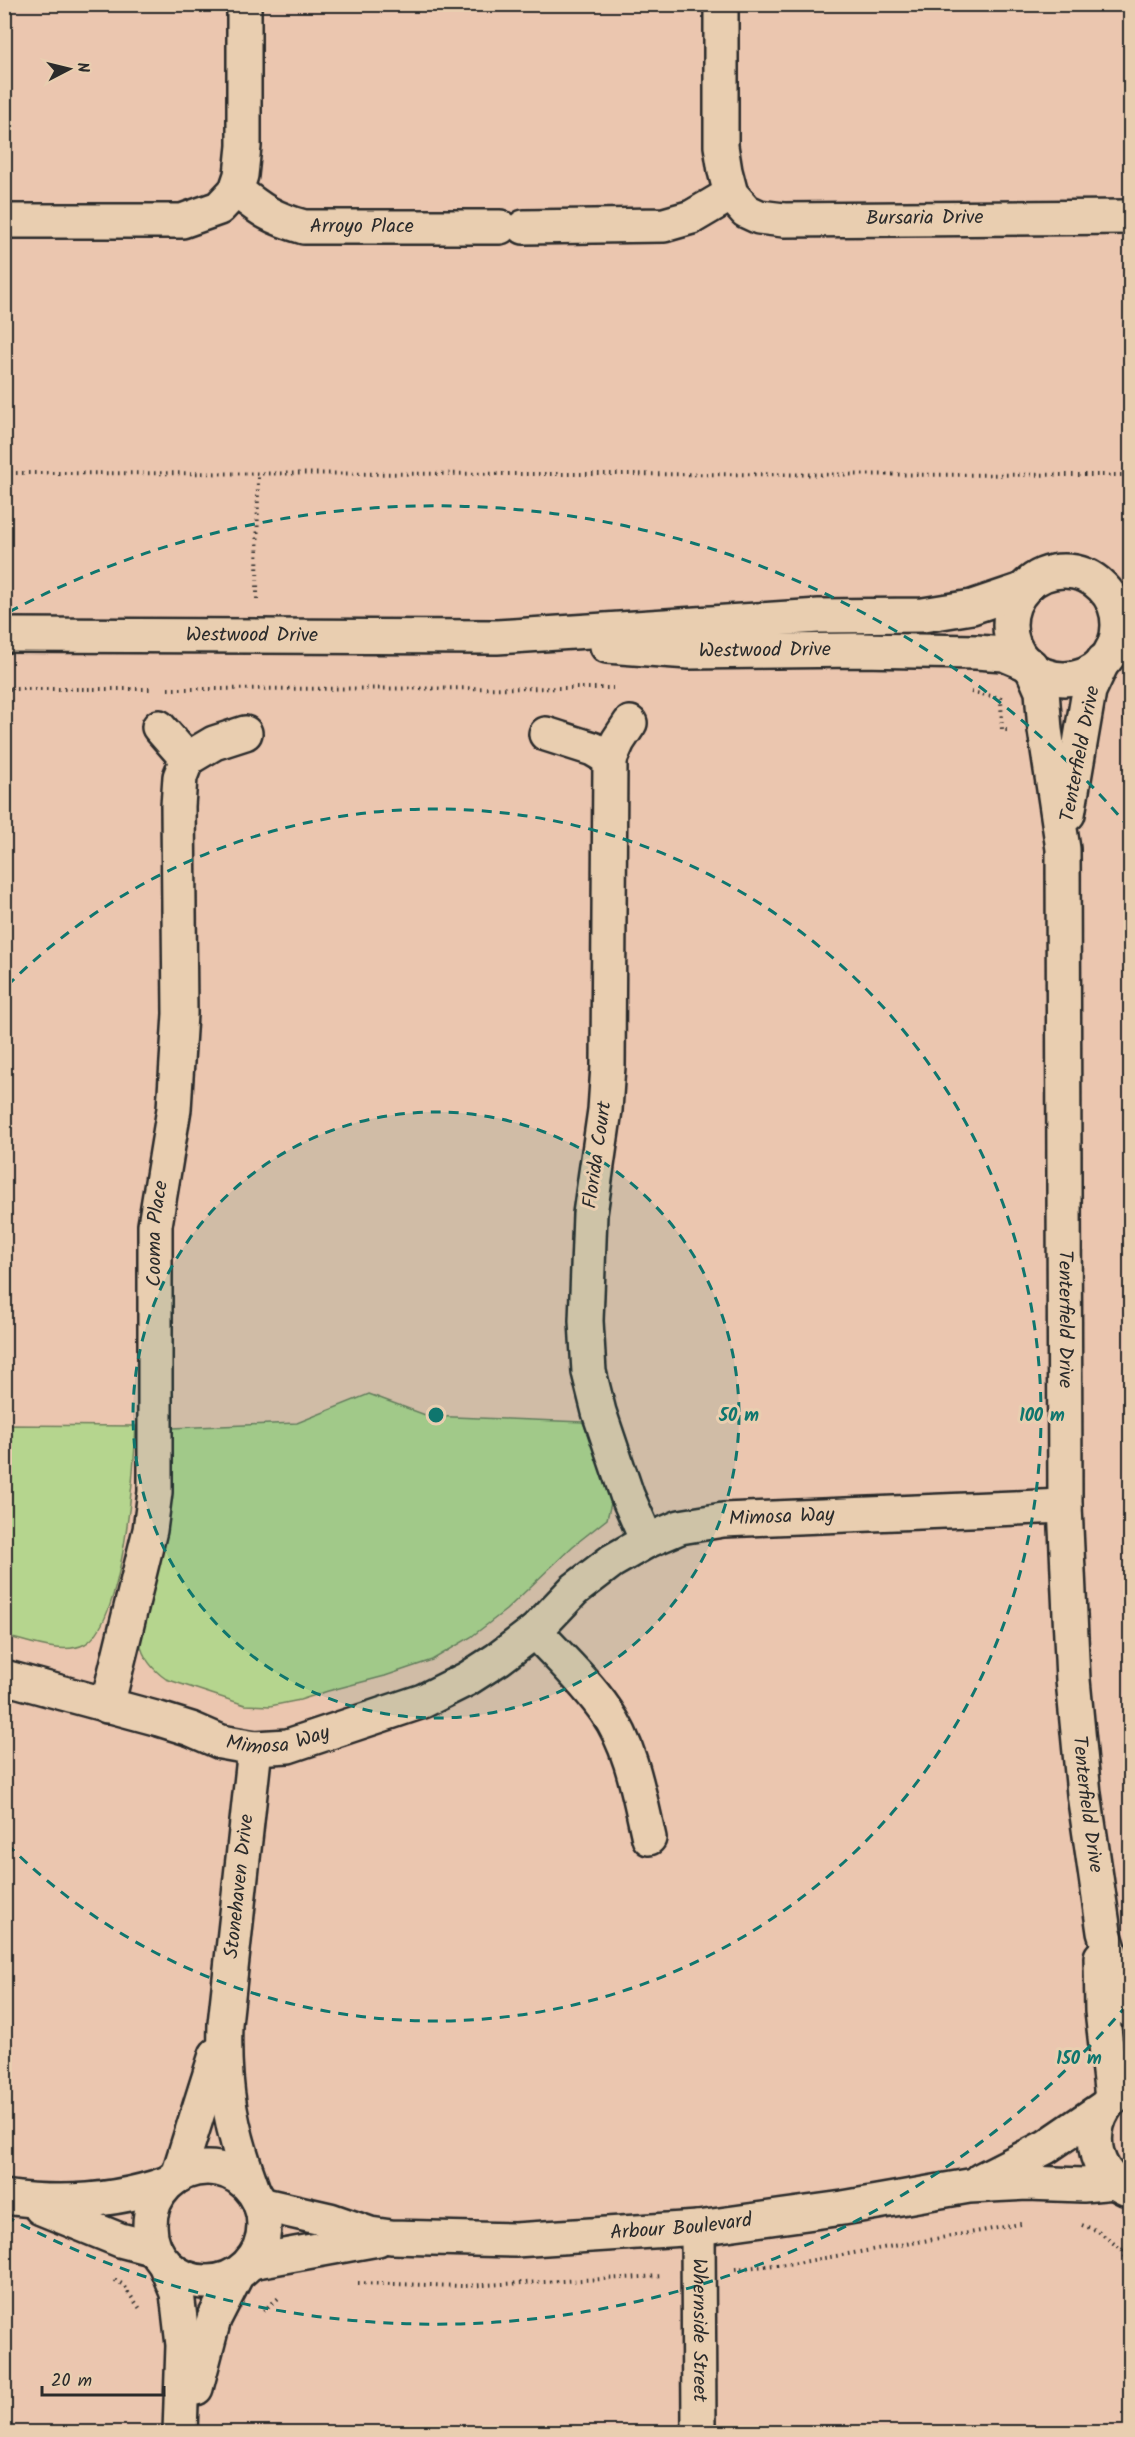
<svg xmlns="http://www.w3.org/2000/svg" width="1135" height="2437" font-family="Kalam,sans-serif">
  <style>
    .green { fill: #b5d58e; stroke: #70805c; stroke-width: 1.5 }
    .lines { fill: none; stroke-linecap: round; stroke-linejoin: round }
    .minor-casing { stroke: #2b2b2b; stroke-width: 38 }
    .tertiary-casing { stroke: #2b2b2b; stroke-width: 38 }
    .path { stroke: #2b2b2b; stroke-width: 4; stroke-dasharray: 1.5 4.5; stroke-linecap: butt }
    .minor { stroke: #e9ceb0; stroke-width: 33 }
    .tertiary { stroke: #e9ceb0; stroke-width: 33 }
    .ring { fill: none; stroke: #0f766e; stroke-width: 3; stroke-dasharray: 10 8 }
    .labels { text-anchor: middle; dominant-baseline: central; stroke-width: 6; stroke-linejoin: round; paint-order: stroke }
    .street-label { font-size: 20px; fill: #2b2b2b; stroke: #e9ceb0 }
    .centre { fill: #0f766e; stroke: #e9ceb0; stroke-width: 3 }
    .ring-label { font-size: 18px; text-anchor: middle; font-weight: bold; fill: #0f766e; stroke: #e9ceb0; stroke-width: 6; stroke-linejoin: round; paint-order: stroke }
  </style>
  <rect width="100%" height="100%" fill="#ebc6af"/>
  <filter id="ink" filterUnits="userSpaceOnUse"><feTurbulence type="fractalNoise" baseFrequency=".0167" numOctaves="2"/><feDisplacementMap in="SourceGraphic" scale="12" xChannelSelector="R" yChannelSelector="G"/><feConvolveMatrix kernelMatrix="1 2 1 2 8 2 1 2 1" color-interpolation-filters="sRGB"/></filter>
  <g filter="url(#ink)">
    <!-- green -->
    <path class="green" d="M 369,1394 L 428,1416 L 583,1422 L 605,1479 L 611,1503 L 607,1519 L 573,1546 L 506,1610 L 471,1637 L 432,1660 L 385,1676 L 328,1691 L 300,1700 L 270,1706 L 245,1705 L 166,1679 C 154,1671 142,1657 140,1642 C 136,1615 157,1567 163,1538 C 171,1501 172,1466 172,1428 L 297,1423 Z
      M 5,1425 L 136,1426 C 134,1469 124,1623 85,1644 C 63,1656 27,1641 5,1636 Z"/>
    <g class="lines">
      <!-- minor casing -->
      <g class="minor-casing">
        <g id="minor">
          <path id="s1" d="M 721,4 L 721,146 L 725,171 L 731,194 L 746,211 L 759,217 L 784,220 L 1130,217"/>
          <path id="s2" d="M 236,190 C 262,211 272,218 304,227 L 500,227"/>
          <path d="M 4,221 L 182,221 L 219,208 L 236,190 L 241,175 L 244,146 L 244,4"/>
          <path d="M 524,227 L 664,225 L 692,217 L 731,194"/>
          <path d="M 159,727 L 187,759 L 214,743 L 245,733"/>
          <path d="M 546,734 L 593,749 L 610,759 L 618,741 L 630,723"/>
          <path d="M 610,759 L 608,1066 L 605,1110 L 590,1214 L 586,1321 L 589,1372 L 599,1412 L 627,1495 L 647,1541"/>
          <path d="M 535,1631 C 559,1657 586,1682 606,1711 C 632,1748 639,1795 649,1838"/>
          <path id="s3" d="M 4,1677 L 159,1719 L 191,1729 L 221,1742 L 255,1748 L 288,1746 L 423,1701 L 467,1679 L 498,1659 L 535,1631 L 574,1590 L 612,1561 L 647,1541 L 680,1527 L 723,1520 L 1065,1506"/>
          <path id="s4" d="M 107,1706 L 150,1530 L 155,1492 L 155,1225 L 174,1109 L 180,1014 L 178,806 L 180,777 L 187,759"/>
          <circle cx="207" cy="2225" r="57"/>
          <path d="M 178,2176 L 216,2055"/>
          <path d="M 981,2180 L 1046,2147 L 1103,2108"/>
          <path id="s5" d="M 253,2190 C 231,2131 223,2088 225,2024 L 255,1748"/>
          <path d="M 4,2197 C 61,2205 115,2202 168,2183"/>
          <path id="s6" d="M 260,2204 L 330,2220 L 370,2234 L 391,2237 L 515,2240 L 698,2228 L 843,2208 L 969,2186 L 1027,2183 L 1083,2185 L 1115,2182"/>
          <path d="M 41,2208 L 120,2240 L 155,2249"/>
          <path id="s7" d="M 698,2228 L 699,2432"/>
          <path d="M 251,2262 L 378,2239"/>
          <path d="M 165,2264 L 177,2293 L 183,2345 L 180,2432"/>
          <path d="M 196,2388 L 214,2319 L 237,2274"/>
        </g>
      </g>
      <!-- tertiary casing -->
      <g class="tertiary-casing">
        <g id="tertiary">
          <circle cx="1064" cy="625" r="54"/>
          <path id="s8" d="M 4,635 L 497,637 L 819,616 L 923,615 L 972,607 L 1022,590"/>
          <path id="s9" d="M 607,646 L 689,652 L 858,650 L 976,652 L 1004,654 L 1030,665"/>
          <path id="s10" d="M 1031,666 L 1042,691 L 1045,730 L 1063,849 L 1065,1506 L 1073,1680 L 1084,1794 L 1104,1932 L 1124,1998 L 1130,2010"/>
          <path d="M 1068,814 L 1089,691 L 1103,661"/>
          <path d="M 1101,1957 L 1102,2011 L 1112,2098"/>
          <path d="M 1129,2087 C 1085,2106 1083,2173 1130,2190"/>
        </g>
      </g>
      <!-- path -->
      <path class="path" d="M 4,473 L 1130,475
        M 257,599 L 258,474
        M 4,689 L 151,689
        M 168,689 L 613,688
        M 971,692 L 1001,698 L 1002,730 L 1007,730
        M 1125,721 L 1130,701
        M 1082,2225 L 1098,2231 L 1122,2250 L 1130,2244
        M 1122,2250 L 1130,2266
        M 735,2269 L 796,2263 L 1021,2224
        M 115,2280 L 122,2284 L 141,2310
        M 358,2283 L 464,2286 L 662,2276
        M 263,2311 L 281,2296"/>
      <!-- minor -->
      <use href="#minor" class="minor"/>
      <!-- tertiary -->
      <use href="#tertiary" class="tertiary"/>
    </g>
  </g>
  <!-- distance rings -->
  <circle cx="436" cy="1415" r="303" fill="#0f766e" fill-opacity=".12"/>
  <g class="ring">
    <circle cx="436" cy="1415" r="303"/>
    <path d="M7 986A606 606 0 1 1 7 1844"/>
    <path d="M1127 2005A909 909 0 0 1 9 2218M9 612A909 909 0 0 1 1127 825"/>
  </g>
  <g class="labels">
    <!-- street labels -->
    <g class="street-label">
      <text stroke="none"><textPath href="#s1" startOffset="394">Bursaria Drive</textPath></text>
      <text stroke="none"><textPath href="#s2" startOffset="136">Arroyo Place</textPath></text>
      <text stroke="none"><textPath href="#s8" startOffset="248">Westwood Drive</textPath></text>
      <text stroke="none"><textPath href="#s9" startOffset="158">Westwood Drive</textPath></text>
      <text transform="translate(1081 754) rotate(-79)">Tenterfield Drive</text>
      <text transform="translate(598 1155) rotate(-82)">Florida Court</text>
      <text stroke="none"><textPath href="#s4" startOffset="478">Cooma Place</textPath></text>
      <text stroke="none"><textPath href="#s10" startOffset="657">Tenterfield Drive</textPath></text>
      <text stroke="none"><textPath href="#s3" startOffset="852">Mimosa Way</textPath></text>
      <text stroke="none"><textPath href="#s3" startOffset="285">Mimosa Way</textPath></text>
      <text stroke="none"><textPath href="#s10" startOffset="1143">Tenterfield Drive</textPath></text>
      <text stroke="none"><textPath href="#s5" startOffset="308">Stonehaven Drive</textPath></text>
      <text stroke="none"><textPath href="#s6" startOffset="426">Arbour Boulevard</textPath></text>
      <text stroke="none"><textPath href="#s7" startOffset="102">Whernside Street</textPath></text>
    </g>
  </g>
  <circle cx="436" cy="1415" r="9" class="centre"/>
  <g class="ring-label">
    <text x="739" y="1421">50 m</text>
    <text x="1042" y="1421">100 m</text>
    <text x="1079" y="2064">150 m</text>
  </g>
  <!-- margin -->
  <rect width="1135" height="2437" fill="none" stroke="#e9ceb0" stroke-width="24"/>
  <rect x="12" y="12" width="1111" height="2413" fill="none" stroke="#2b2b2b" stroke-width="2" filter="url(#ink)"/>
  <!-- north arrow -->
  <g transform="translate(69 69) rotate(83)" stroke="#e9ceb0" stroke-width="4.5" paint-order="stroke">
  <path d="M0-4.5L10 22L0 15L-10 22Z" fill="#2b2b2b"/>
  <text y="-9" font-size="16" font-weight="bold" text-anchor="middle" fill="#2b2b2b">N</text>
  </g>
  <!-- scale -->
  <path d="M42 2386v9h122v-9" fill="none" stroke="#2b2b2b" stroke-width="3"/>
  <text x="51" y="2386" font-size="18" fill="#2b2b2b" stroke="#e9ceb0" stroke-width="4.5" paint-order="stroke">20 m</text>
</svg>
